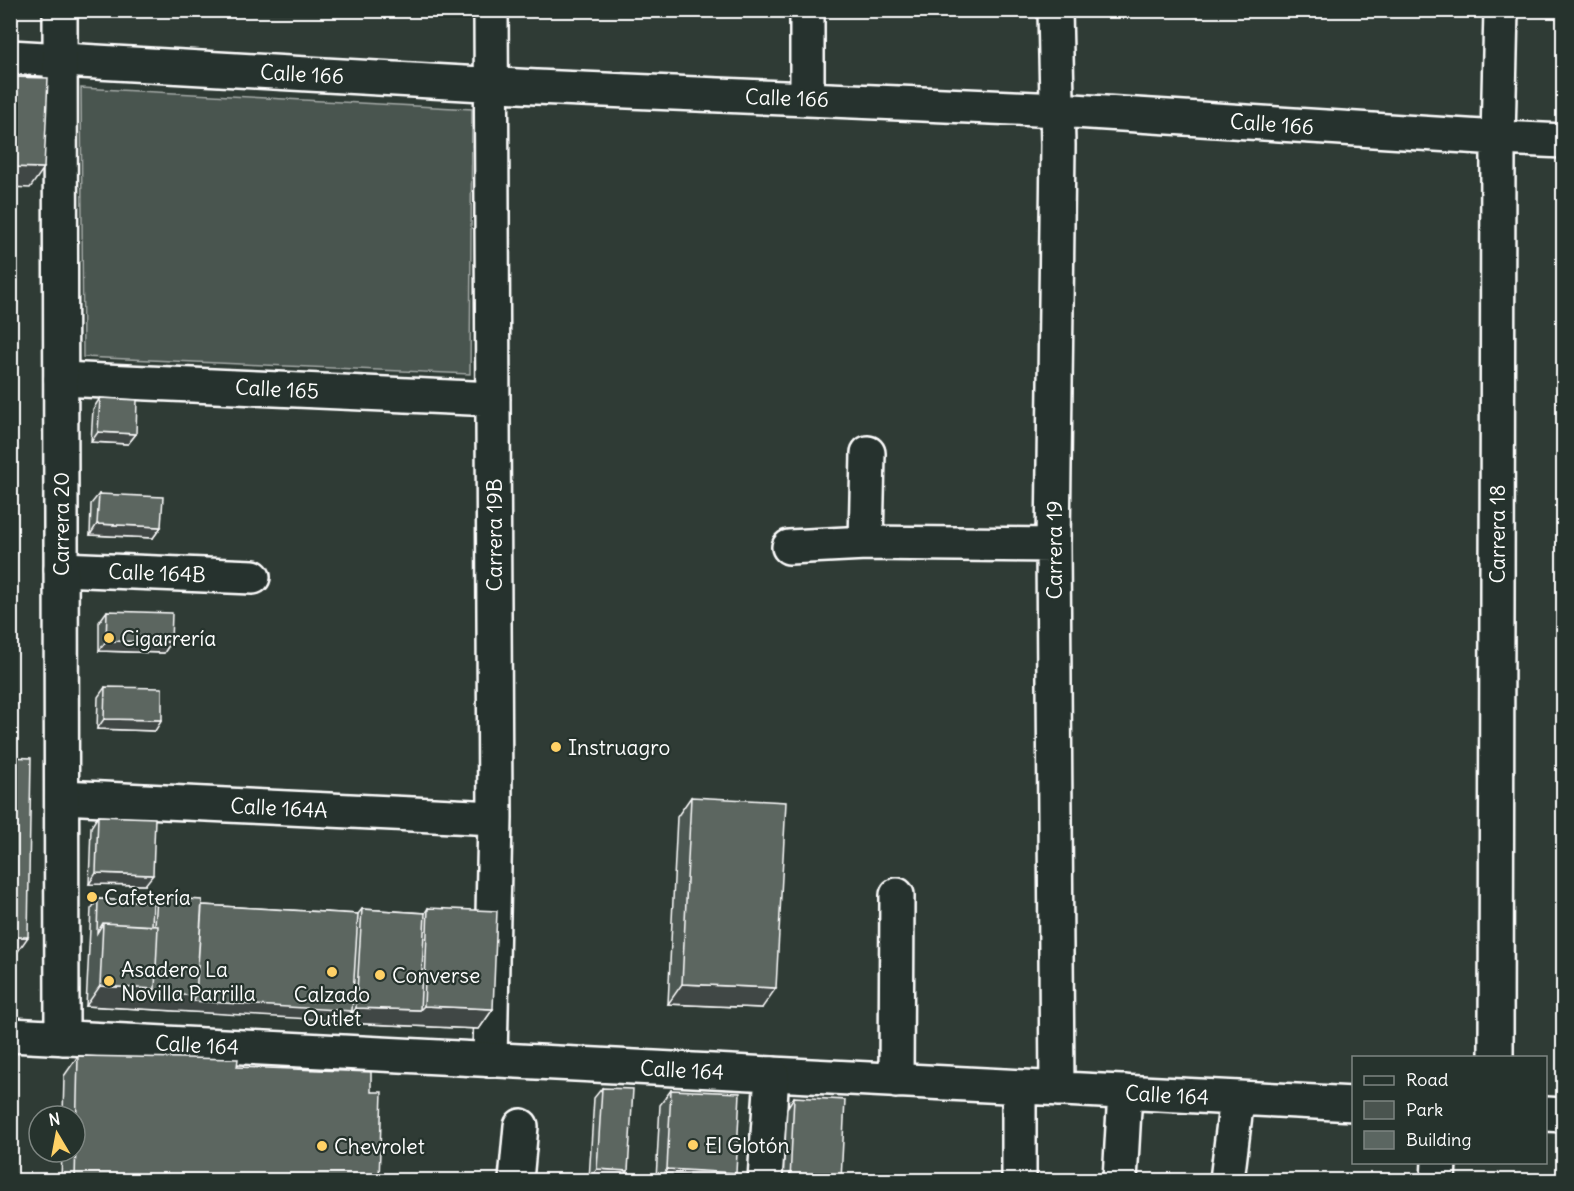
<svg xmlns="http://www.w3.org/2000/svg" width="1574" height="1191" font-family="Delius,sans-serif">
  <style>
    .green { fill: #4a544f; stroke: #a4aaa7; stroke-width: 1.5 }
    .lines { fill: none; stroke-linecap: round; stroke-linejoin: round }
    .minor-casing { stroke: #fff; stroke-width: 38 }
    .major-casing { stroke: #fff; stroke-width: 38 }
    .minor { stroke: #26332d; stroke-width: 33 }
    .major { stroke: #26332d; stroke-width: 33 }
    .wall { fill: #4e5853; stroke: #fff; stroke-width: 1.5 }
    .shaded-wall { fill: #404744; stroke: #fff; stroke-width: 1.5 }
    .building { fill: #5b6661; stroke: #fff; stroke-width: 1.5 }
    .poi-dot { fill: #ffd166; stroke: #26332d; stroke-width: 2 }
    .labels { text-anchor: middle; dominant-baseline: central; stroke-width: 4.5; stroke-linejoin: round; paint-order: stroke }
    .street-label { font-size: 21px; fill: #fff; stroke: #26332d }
    .poi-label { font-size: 21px; fill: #fff; stroke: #26332d; text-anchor: start }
  </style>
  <rect width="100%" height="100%" fill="#2f3b35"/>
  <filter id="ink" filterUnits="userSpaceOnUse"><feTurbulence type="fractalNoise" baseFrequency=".0167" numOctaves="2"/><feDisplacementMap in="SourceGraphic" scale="12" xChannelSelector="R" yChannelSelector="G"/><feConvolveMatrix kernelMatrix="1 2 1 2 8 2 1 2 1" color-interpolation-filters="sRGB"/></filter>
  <g filter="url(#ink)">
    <!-- green -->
    <path class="green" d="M 81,88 L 472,109 L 470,374 L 83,357 Z"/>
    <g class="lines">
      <!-- minor casing -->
      <g class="minor-casing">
        <path id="minor" d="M 807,10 L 807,99
          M 1055,10 L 1058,145 L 1053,545 L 1057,1089
          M 10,57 L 536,87 L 1058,110 L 1498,138 L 1564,141
          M 61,379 L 493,399
          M 866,543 L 868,453
          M 789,547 L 866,543 L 1053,545
          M 61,569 L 253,577
          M 62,797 L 495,818
          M 1496,1058 L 1498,138 L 1501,10
          M 490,1060 L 495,818 L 491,10
          M 772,1074 L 1354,1104
          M 896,1081 L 897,895
          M 1546,1114 L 1564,1115
          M 516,1180 L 521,1126
          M 1019,1180 L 1019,1087
          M 1120,1180 L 1125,1092
          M 1227,1180 L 1237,1098
          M 1438,1180 L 1439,1162"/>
      </g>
      <!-- major casing -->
      <g class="major-casing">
        <path id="major" d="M 60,10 L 62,1038
          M 10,1035 L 772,1074 L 765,1180"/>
      </g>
      <!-- minor -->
      <use href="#minor" class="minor"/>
      <!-- major -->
      <use href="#major" class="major"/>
    </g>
    <!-- wall -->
    <path class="wall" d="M 100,398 L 136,434 L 128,444 L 91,442 L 93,409 Z
      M 99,494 L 161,527 L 153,538 L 90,535 L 91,504 Z
      M 107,611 L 171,642 L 164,653 L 99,651 L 99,622 Z
      M 105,687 L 155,731 L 97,729 L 98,697 Z
      M 691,797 L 762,1008 L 668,1004 L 677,817 Z
      M 98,816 L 145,885 L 89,884 L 91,827 Z
      M 157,897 L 202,905 L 358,914 L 362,909 L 425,913 L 428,908 L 493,1009 L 479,1029 L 345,1023 L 345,1020 L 86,1006 L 91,909 L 98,899 L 153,902 Z
      M 78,1056 L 237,1067 L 371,1092 L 379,1180 L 61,1180 L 62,1152 L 75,1152 L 75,1116 L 63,1116 L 64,1076 Z
      M 602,1088 L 628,1171 L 621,1180 L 589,1180 L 594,1098 Z
      M 671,1090 L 732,1177 L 732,1180 L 656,1180 L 660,1105 Z
      M 794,1097 L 841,1180 L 783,1180 L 787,1108 Z"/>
    <!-- shaded-wall -->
    <path class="shaded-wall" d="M 10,167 L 44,168 L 30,188 L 10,187 Z
      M 98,432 L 136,434 L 128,444 L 91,442 Z
      M 97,524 L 161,527 L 153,538 L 90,535 Z
      M 106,641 L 171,642 L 164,653 L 99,651 Z
      M 104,719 L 162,720 L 155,731 L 97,729 Z
      M 96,873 L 153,875 L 145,885 L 89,884 Z
      M 10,937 L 28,937 L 14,957 L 10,957 Z
      M 682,984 L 776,988 L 762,1008 L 668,1004 Z
      M 100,986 L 155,989 L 196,996 L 352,1011 L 344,1021 L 141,1009 L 86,1006 Z
      M 424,1006 L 493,1009 L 479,1029 L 345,1023 L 356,1008 L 420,1010 Z
      M 597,1169 L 628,1171 L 621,1180 L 589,1180 Z
      M 667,1169 L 736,1173 L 730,1180 L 664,1174 Z"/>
    <!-- building -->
    <path class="building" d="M 10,77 L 48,78 L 44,168 L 10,167 Z
      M 100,398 L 137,400 L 136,434 L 98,432 Z
      M 99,494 L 163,497 L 161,527 L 97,524 Z
      M 107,611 L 172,613 L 171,642 L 106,641 Z
      M 105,687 L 162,688 L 162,720 L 104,719 Z
      M 10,757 L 31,758 L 28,937 L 10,937 Z
      M 691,797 L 786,802 L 776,988 L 682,984 Z
      M 98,816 L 155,818 L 153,875 L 96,873 Z
      M 157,897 L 202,900 L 196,996 L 152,993 L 155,989 L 158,926 L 155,926 Z
      M 98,899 L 153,902 L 152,926 L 103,923 L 97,933 Z
      M 202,905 L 358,914 L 352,1011 L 193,1001 L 196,996 Z
      M 428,908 L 497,911 L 493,1009 L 424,1006 Z
      M 362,909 L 425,913 L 420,1010 L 356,1008 Z
      M 103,923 L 158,926 L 155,989 L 100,986 Z
      M 78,1056 L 238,1059 L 237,1067 L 371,1072 L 371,1092 L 382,1092 L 379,1180 L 75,1180 Z
      M 602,1088 L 633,1089 L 628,1171 L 597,1169 Z
      M 671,1090 L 740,1093 L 736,1173 L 667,1169 Z
      M 794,1097 L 845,1100 L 841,1180 L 790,1180 Z
      M 664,1174 L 732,1177 L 732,1180 L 663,1180 Z"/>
  </g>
  <!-- markers -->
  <g class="poi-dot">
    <circle cx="109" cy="638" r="6"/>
    <circle cx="556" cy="747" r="6"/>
    <circle cx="92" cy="897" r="6"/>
    <circle cx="332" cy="972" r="6"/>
    <circle cx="380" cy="975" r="6"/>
    <circle cx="109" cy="981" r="6"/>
    <circle cx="693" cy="1145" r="6"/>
    <circle cx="322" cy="1146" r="6"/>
  </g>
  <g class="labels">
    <!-- street labels -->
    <g class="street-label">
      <text transform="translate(302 74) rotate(3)">Calle 166</text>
      <text transform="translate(787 98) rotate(2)">Calle 166</text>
      <text transform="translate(1272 124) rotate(4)">Calle 166</text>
      <text transform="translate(277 389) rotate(3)">Calle 165</text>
      <text transform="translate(61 524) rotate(-90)">Carrera 20</text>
      <text transform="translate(1497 534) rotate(-90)">Carrera 18</text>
      <text transform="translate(494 535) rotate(-90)">Carrera 19B</text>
      <text transform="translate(1054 550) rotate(-90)">Carrera 19</text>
      <text transform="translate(157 573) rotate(2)">Calle 164B</text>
      <text transform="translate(279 808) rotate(3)">Calle 164A</text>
      <text transform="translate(197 1045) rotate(3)">Calle 164</text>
      <text transform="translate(682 1070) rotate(3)">Calle 164</text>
      <text transform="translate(1167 1095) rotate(3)">Calle 164</text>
    </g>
    <!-- poi labels -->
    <g class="poi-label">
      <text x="121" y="638">Cigarrería</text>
      <text x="568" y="747">Instruagro</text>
      <text x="104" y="897">Cafetería</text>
      <text x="121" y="969">Asadero La<tspan x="121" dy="24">Novilla Parrilla</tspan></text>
      <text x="392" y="975">Converse</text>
      <text x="332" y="994" text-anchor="middle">Calzado<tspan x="332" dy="24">Outlet</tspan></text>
      <text x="705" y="1145">El Glotón</text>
      <text x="334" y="1146">Chevrolet</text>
    </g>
  </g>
  <!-- margin -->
  <rect width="1574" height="1191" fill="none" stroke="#26332d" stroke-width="36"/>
  <rect x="18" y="18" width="1538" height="1155" fill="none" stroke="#fff" stroke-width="2" filter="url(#ink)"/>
  <!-- legend -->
  <rect x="1352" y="1056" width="195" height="108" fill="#26332d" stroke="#7d8581" stroke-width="1.5"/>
  <rect x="1364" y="1076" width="30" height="9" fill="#26332d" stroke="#7d8581" stroke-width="1.5"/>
  <text x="1406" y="1086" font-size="18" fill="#ffffff">Road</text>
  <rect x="1364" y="1101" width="30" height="18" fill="#4a544f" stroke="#7d8581" stroke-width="1.5"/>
  <text x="1406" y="1116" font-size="18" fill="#ffffff">Park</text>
  <rect x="1364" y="1131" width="30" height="18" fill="#5b6661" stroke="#7d8581" stroke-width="1.5"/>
  <text x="1406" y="1146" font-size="18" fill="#ffffff">Building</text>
  <!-- north arrow -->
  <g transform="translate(57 1134) rotate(350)"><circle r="28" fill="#26332d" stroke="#7d8581" stroke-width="1.5"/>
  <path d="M0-4.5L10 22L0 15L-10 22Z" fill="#ffd166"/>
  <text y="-9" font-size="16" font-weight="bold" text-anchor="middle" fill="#ffffff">N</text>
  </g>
</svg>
